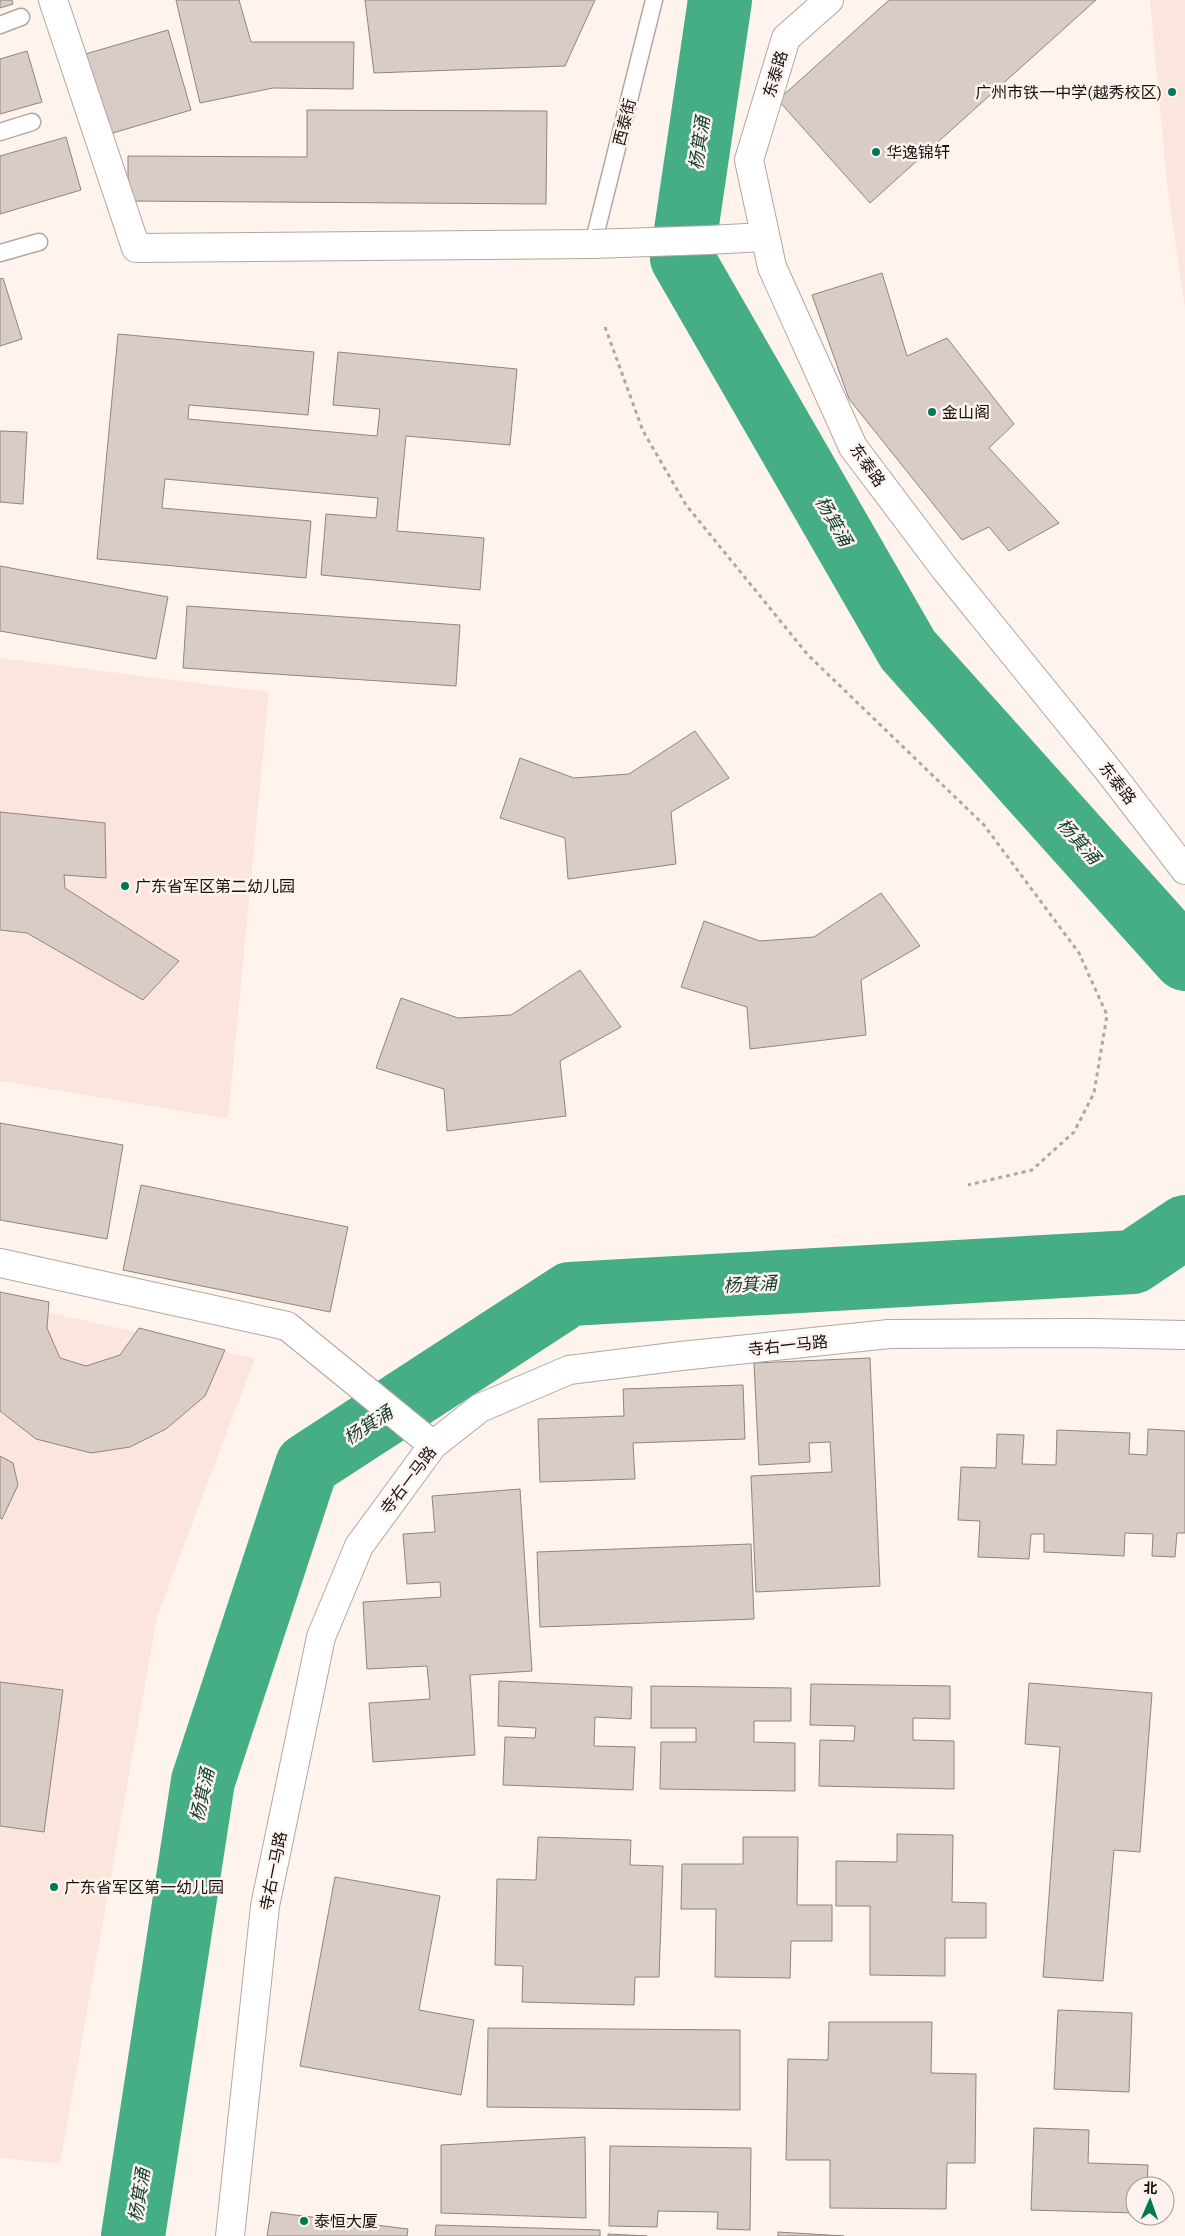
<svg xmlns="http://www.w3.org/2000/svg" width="1185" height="2236" font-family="'Source Serif 4','Noto Sans SC',serif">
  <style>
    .built { fill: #fce5dd }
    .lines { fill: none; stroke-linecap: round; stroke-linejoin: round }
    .river { stroke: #45ae85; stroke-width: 64 }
    .building { fill: #d9cbc5; stroke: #91847f }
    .lane-casing { stroke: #b3a6a1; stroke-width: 19 }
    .street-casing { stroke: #b3a6a1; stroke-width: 30 }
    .secondary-casing { stroke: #b3a6a1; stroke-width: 30 }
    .path { stroke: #b0a7a3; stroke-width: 3; stroke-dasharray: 4 4; stroke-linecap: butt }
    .lane { stroke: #fff; stroke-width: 16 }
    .street { stroke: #fff; stroke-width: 28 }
    .secondary { stroke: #fff; stroke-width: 28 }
    .street-bridge-casing { stroke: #b3a6a1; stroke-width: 30; stroke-linecap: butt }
    .street-bridge { stroke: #fff; stroke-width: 28 }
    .poi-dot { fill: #007855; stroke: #fff3ee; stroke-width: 2 }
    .labels { text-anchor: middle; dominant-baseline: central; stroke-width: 5; stroke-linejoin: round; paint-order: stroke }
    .street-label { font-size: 16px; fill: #161210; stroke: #fff3ee }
    .poi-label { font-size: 16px; fill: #161210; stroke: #fff3ee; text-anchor: start }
    .water-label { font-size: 18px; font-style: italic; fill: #113f2d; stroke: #fff3ee }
  </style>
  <rect width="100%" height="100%" fill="#fff3ee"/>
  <!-- built -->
  <path class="built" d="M 1150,0 L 1185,0 L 1185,308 L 1167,184 Z
    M 0,658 L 269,692 L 228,1119 L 0,1081 Z
    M 0,1302 L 255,1358 L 157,1617 L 60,2164 L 0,2158 Z"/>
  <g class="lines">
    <!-- river -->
    <path class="river" d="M 720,0 L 682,258 L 908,650 L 1185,959
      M 133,2236 L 203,1781 L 307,1465 L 570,1294 L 1133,1262 L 1185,1227"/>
  </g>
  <!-- building -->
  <path class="building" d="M 0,0 L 12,0 L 13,4 L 0,8 Z
    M 176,0 L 239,0 L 251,42 L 354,42 L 353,89 L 273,88 L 200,103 Z
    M 365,0 L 595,0 L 565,66 L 374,73 Z
    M 889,0 L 1096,0 L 870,203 L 778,100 Z
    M 168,30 L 191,110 L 106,135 L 82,55 Z
    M 27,51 L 42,102 L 0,114 L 0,59 Z
    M 307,110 L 547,111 L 546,204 L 128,201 L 128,156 L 307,157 Z
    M 66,137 L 81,190 L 0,214 L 0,156 Z
    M 882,273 L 907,356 L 947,338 L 1014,424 L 989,448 L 1059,523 L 1009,551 L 989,527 L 962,540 L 849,399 L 812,295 Z
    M 3,278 L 22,339 L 0,346 L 0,279 Z
    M 118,334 L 314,352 L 308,415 L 189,405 L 188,419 L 377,436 L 380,409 L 333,405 L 338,352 L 517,369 L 510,445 L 406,436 L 397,531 L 484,538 L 480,590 L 321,575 L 326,514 L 376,518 L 378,498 L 165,479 L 162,508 L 311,521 L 306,578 L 97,559 Z
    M 0,431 L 27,432 L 23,504 L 0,502 Z
    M 0,566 L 168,597 L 156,659 L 0,631 Z
    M 187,606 L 460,625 L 456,686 L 183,668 Z
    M 695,731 L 729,778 L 671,812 L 676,864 L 568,879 L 565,838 L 500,818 L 520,758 L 574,778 L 629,774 Z
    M 0,812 L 105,823 L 106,878 L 64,875 L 65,888 L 179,961 L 143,1000 L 27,933 L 0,930 Z
    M 881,893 L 920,946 L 861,980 L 866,1035 L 750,1049 L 747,1007 L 681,987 L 704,921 L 760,941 L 814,937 Z
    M 580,970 L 621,1027 L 560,1061 L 566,1116 L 447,1131 L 444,1089 L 376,1068 L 401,998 L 458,1018 L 511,1015 Z
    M 0,1123 L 123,1145 L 107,1239 L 0,1220 Z
    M 141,1185 L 348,1227 L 330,1312 L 123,1270 Z
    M 0,1292 L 49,1302 L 47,1328 L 60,1358 L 86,1366 L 120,1355 L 139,1328 L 225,1350 L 205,1396 L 166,1429 L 130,1447 L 91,1453 L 36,1439 L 0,1411 Z
    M 870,1358 L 880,1586 L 756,1592 L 751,1476 L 832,1472 L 830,1442 L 809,1443 L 810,1462 L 759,1465 L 754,1363 Z
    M 743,1385 L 745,1439 L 633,1443 L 635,1479 L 540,1482 L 538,1419 L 624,1416 L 623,1389 Z
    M 1148,1429 L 1185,1431 L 1185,1533 L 1177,1533 L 1175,1557 L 1152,1556 L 1153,1534 L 1125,1533 L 1124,1556 L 1044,1552 L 1044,1534 L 1031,1534 L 1029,1559 L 978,1557 L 980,1521 L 958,1520 L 961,1467 L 996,1468 L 997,1434 L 1024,1435 L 1022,1464 L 1056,1465 L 1057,1430 L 1130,1433 L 1129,1454 L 1147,1455 Z
    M 0,1456 L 13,1463 L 18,1485 L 2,1519 L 0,1518 Z
    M 520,1489 L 532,1671 L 470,1675 L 475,1755 L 373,1762 L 369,1703 L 430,1699 L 427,1666 L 367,1669 L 363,1602 L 441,1597 L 440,1582 L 407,1584 L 403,1534 L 435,1532 L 432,1496 Z
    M 751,1544 L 754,1619 L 540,1627 L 537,1552 Z
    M 499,1681 L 632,1687 L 631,1719 L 595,1717 L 594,1746 L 635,1747 L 633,1790 L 503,1785 L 505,1737 L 535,1738 L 536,1728 L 498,1726 Z
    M 0,1682 L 63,1690 L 44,1832 L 0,1826 Z
    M 1029,1683 L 1152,1693 L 1140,1852 L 1114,1850 L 1103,1981 L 1043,1977 L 1060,1747 L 1025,1744 Z
    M 811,1684 L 950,1686 L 950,1719 L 913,1718 L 913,1740 L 954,1741 L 954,1789 L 819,1786 L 820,1740 L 854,1741 L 855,1726 L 810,1725 Z
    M 651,1686 L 791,1688 L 791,1721 L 754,1721 L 754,1742 L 795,1743 L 795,1791 L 660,1789 L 661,1742 L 696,1742 L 696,1728 L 651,1728 Z
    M 897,1834 L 953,1835 L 952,1902 L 986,1903 L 986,1938 L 945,1938 L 945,1976 L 870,1975 L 870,1906 L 836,1906 L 836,1861 L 897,1862 Z
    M 538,1837 L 631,1840 L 630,1865 L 663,1866 L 659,1977 L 635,1977 L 634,2005 L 522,2002 L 523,1966 L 495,1965 L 497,1879 L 536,1880 Z
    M 743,1837 L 798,1837 L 797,1905 L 832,1905 L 832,1941 L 791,1941 L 790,1978 L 715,1977 L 716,1909 L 681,1909 L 682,1864 L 743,1864 Z
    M 335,1877 L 440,1896 L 419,2010 L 474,2020 L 461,2095 L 300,2066 Z
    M 1058,2010 L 1132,2013 L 1129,2092 L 1054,2089 Z
    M 829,2022 L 932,2022 L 931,2073 L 976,2074 L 975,2163 L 947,2163 L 946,2209 L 830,2208 L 830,2160 L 786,2160 L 788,2059 L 828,2060 Z
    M 488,2028 L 740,2030 L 740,2110 L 487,2107 Z
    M 1034,2128 L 1089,2130 L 1088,2163 L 1148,2165 L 1147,2186 L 1135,2186 L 1135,2213 L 1031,2210 Z
    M 585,2137 L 586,2218 L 441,2213 L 441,2145 Z
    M 610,2146 L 751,2148 L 750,2230 L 717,2229 L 718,2212 L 658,2211 L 657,2227 L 609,2226 Z
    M 271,2212 L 408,2229 L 407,2236 L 267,2236 Z
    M 436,2225 L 600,2230 L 600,2236 L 435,2236 Z
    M 778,2232 L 844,2236 L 778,2236 Z
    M 608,2234 L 647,2236 L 608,2236 Z"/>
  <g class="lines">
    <!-- lane casing -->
    <g class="lane-casing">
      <path id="lane" d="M 0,25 L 21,17
        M 0,132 L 32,122
        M 593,244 L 654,0
        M 0,253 L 39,242"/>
    </g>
    <!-- street casing -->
    <g class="street-casing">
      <path id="street" d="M 53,0 L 136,248 L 593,244
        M 709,240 L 765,237
        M 0,1263 L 287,1326 L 433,1445
        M 230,2236 L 265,1906 L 321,1637 L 359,1546 L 433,1445 L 480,1408 L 569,1370 L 681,1356 L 889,1334 L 1091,1333 L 1185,1335"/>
    </g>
    <!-- secondary casing -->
    <g class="secondary-casing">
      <path id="secondary" d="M 829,0 L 786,38 L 749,160 L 772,267 L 853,447 L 945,569 L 1108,770 L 1185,870"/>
    </g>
    <!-- path -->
    <path class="path" d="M 605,327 L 643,431 L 686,505 L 808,655 L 984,825 L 1079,953 L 1107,1015 L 1094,1093 L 1074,1132 L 1032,1170 L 968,1185"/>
    <!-- lane -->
    <use href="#lane" class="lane"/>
    <!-- street -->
    <use href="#street" class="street"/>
    <!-- secondary -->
    <use href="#secondary" class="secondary"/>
    <!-- street-bridge casing -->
    <g class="street-bridge-casing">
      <path id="street-bridge" d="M 593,244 L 709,240"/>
    </g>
    <!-- street-bridge -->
    <use href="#street-bridge" class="street-bridge"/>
  </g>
  <!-- markers -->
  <g class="poi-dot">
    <circle cx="1172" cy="92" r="5"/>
    <circle cx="876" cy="152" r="5"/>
    <circle cx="932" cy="412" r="5"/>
    <circle cx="125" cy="886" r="5"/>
    <circle cx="54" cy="1887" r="5"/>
    <circle cx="304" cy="2221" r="5"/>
  </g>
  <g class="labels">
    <!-- street labels -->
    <g class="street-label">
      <text transform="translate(775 74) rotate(-73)">东泰路</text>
      <text transform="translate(624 122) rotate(-76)">西泰街</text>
      <text transform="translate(868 465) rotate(55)">东泰路</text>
      <text transform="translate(1118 783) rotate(52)">东泰路</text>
      <text transform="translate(788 1345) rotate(-6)">寺右一马路</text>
      <text transform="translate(408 1480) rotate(-53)">寺右一马路</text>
      <text transform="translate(273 1871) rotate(-79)">寺右一马路</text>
    </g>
    <!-- poi labels -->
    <g class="poi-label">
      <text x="1162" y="92" text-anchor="end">广州市铁一中学(越秀校区)</text>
      <text x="886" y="152">华逸锦轩</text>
      <text x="942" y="412">金山阁</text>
      <text x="135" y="886">广东省军区第二幼儿园</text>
      <text x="64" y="1887">广东省军区第一幼儿园</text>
      <text x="314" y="2221">泰恒大厦</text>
    </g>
    <!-- water labels -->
    <g class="water-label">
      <text transform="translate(699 143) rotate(-82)">杨箕涌</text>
      <text transform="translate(834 521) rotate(60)">杨箕涌</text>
      <text transform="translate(1079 841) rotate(48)">杨箕涌</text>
      <text transform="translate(750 1284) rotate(-3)">杨箕涌</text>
      <text transform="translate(368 1425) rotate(-33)">杨箕涌</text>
      <text transform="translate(202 1795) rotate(-78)">杨箕涌</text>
      <text transform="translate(139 2195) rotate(-81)">杨箕涌</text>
    </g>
  </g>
  <!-- north arrow -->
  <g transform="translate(1150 2201) rotate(2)"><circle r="24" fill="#fff3ee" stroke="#a29995"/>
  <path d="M0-4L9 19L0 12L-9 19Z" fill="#007855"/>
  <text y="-8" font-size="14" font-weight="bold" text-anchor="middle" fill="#161210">北</text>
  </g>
</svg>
